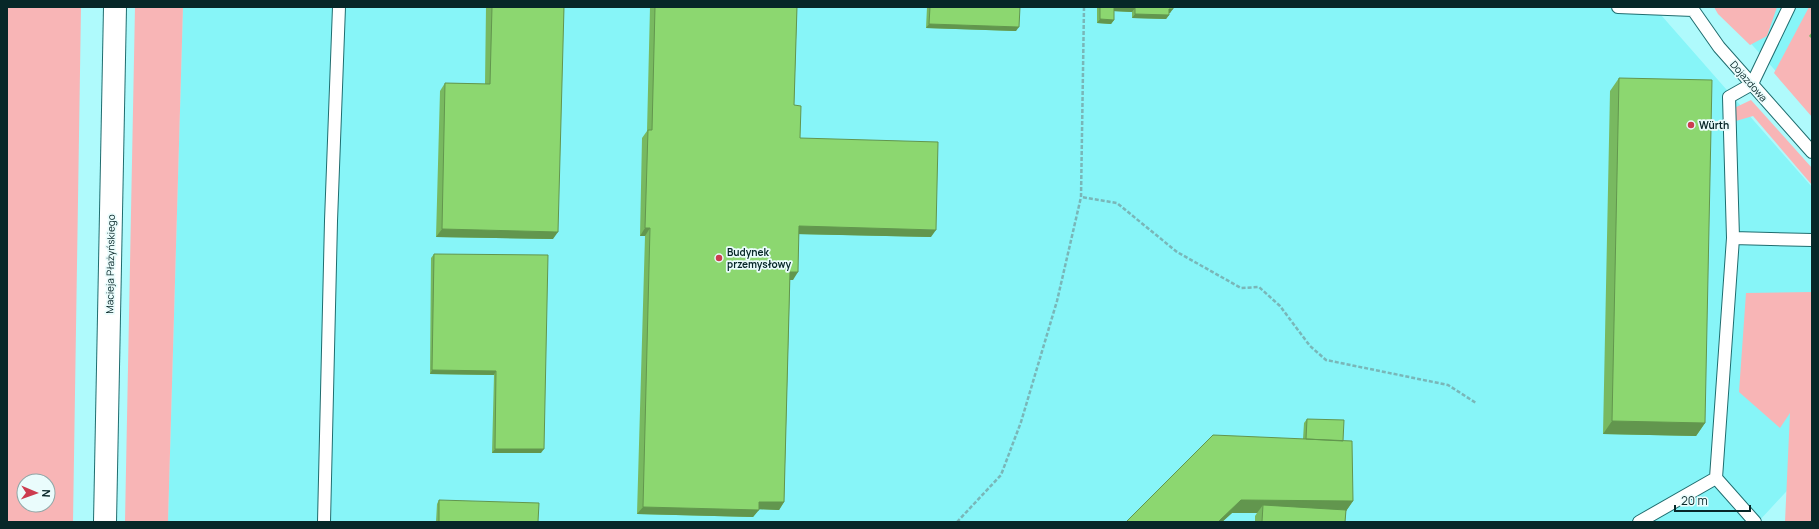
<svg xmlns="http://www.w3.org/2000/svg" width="1819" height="529" font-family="Manrope,sans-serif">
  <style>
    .built { fill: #87f5f8 }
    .green { fill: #f8b5b6; fill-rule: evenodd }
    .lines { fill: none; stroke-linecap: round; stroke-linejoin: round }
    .lane-casing { stroke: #1f6d6f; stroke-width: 14 }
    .secondary-casing { stroke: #1f6d6f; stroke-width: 24 }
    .path { stroke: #79b6b8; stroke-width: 2.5; stroke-dasharray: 4 2; stroke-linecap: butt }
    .lane { stroke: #fff; stroke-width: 12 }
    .secondary { stroke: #fff; stroke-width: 22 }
    .wall { fill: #78b960 }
    .shaded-wall { fill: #62964e }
    .building { fill: #8cd770; stroke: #62964e }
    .poi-dot { fill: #cc3c4f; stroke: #eafcfc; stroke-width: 1.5 }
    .labels { text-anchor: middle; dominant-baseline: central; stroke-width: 3.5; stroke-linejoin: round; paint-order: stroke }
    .street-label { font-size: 10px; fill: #072728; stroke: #eafcfc }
    .poi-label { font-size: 10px; font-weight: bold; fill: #072728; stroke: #eafcfc; text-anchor: start }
  </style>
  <rect width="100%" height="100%" fill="#affafc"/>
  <!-- built -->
  <path class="built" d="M 183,7 L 1654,7 L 1812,187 L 1812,464 L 1758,522 L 168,522 Z
    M 1723,7 L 1812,7 L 1812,111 L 1735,26 Z"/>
  <!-- green -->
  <path class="green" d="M 7,7 L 81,7 L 73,522 L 7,522 ZM 24,481 L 48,481 L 48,505 L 24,505 Z
    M 135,7 L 183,7 L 168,522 L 125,522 Z
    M 1714,7 L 1777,7 L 1767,36 L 1750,45 L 1718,14 Z
    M 1809,7 L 1812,7 L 1812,117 L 1774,73 Z
    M 1751,100 L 1812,168 L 1812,185 L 1753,116 L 1736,121 L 1730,110 Z
    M 1812,292 L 1812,521 L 1785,522 L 1790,413 L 1780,428 L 1739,392 L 1746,293 Z"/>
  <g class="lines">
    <!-- lane casing -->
    <g class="lane-casing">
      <path id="lane" d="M 1618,7 L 1693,10
        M 1691,7 L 1719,47 L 1812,152
        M 1789,7 L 1752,84 L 1729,97 L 1733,238 L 1812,240
        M 1733,238 L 1716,478 L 1755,522
        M 324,522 L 331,221 L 339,7
        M 1639,522 L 1716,478"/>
    </g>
    <!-- secondary casing -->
    <g class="secondary-casing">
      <path id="secondary" d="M 105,522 L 115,7"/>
    </g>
    <!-- path -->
    <path class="path" d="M 1084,7 L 1081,197 L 1117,203 L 1177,252 L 1241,288 L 1259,287 L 1280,306 L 1310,346 L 1326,360 L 1448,385 L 1476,403
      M 957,522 L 1001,475 L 1021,422 L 1057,301 L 1081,197"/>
    <!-- lane -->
    <use href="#lane" class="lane"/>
    <!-- secondary -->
    <use href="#secondary" class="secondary"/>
  </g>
  <!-- wall -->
  <path class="wall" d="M 486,7 L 564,7 L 553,239 L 436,237 L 440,91 L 445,83 L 485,84 Z
    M 650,7 L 797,7 L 794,105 L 800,138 L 931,237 L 799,234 L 793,280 L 790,280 L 784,502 L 779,510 L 759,509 L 753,517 L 637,514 L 645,236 L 640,236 L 642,138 L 647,131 Z
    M 927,7 L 1020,7 L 1016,31 L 926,28 Z
    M 1097,7 L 1173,7 L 1170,13 L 1169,13 L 1169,15 L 1166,19 L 1132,18 L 1132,12 L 1114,11 L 1114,20 L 1111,24 L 1097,23 Z
    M 1812,32 L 1812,39 L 1809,36 Z
    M 1619,78 L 1705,423 L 1696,436 L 1603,434 L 1610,91 Z
    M 434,254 L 541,453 L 492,453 L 494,375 L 430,374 L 431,258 Z
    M 1307,419 L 1343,441 L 1353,501 L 1346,511 L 1345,522 L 1255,522 L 1255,516 L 1257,513 L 1232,513 L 1222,522 L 1126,522 L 1303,439 L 1304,423 Z
    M 439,500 L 538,522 L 436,522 L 437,504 Z"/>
  <!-- shaded-wall -->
  <path class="shaded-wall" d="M 1114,7 L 1135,8 L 1132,12 L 1111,11 Z
    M 1169,9 L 1173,9 L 1170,13 L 1166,13 Z
    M 1135,14 L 1169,15 L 1166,19 L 1132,18 Z
    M 1100,19 L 1114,20 L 1111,24 L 1097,23 Z
    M 929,24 L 1019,27 L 1016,31 L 926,28 Z
    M 799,226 L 936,230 L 931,237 L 794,234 Z
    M 645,228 L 650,228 L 645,236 L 640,236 Z
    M 442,229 L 558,232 L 553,239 L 436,237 Z
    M 790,272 L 798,272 L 793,280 L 785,280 Z
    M 432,370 L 496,371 L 494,375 L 430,374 Z
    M 1612,421 L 1705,423 L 1696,436 L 1603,434 Z
    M 495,449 L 544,449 L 541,453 L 492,453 Z
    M 1241,500 L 1353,501 L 1344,514 L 1263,505 L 1257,513 L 1232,513 L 1222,522 L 1218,522 Z
    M 759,502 L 784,502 L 779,510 L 754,509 Z
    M 643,507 L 759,510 L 753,517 L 637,514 Z"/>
  <!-- building -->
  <path class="building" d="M 492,7 L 564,7 L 558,232 L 442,229 L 445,83 L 490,84 Z
    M 655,7 L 797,7 L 794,105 L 801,106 L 800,138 L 938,142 L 936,230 L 799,226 L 798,272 L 790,272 L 784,502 L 759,502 L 759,510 L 643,507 L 650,228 L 645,228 L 648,130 L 652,130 Z
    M 930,7 L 1020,7 L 1019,27 L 929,24 Z
    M 1100,7 L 1173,7 L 1173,9 L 1169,9 L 1169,15 L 1135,14 L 1135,8 L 1114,7 L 1114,20 L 1100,19 Z
    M 1619,78 L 1712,80 L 1705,423 L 1612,421 Z
    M 434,254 L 548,255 L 544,449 L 495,449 L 496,371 L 432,370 Z
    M 1307,419 L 1344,420 L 1343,441 L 1306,439 Z
    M 1213,435 L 1352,441 L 1353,501 L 1241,500 L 1218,522 L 1126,522 Z
    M 439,500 L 539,503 L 538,522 L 439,522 Z
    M 1263,505 L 1346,510 L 1345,522 L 1262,522 Z"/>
  <!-- markers -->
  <g class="poi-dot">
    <circle cx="1691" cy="125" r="4"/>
    <circle cx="719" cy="258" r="4"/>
  </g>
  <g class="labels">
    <!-- street labels -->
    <g class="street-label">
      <text transform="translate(1749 81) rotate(49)">Dojazdowa</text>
      <text transform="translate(110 264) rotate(-89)">Macieja Płażyńskiego</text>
    </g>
    <!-- poi labels -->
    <g class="poi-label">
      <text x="1699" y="125">Würth</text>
      <text x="727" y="252">Budynek<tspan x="727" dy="12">przemysłowy</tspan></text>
    </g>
  </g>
  <!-- border -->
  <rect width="1819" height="529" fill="none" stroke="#072728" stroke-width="16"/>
  <!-- north arrow -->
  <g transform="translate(36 493) rotate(92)"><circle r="19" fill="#eafcfc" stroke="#8fa7a7"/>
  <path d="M0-3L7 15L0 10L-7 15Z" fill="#cc3c4f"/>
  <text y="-6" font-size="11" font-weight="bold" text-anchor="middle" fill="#072728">N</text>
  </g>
  <!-- scale -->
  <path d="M1675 505v6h75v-6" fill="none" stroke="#072728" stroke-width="2"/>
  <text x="1681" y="505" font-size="12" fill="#072728" stroke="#eafcfc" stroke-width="3" paint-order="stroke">20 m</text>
</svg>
